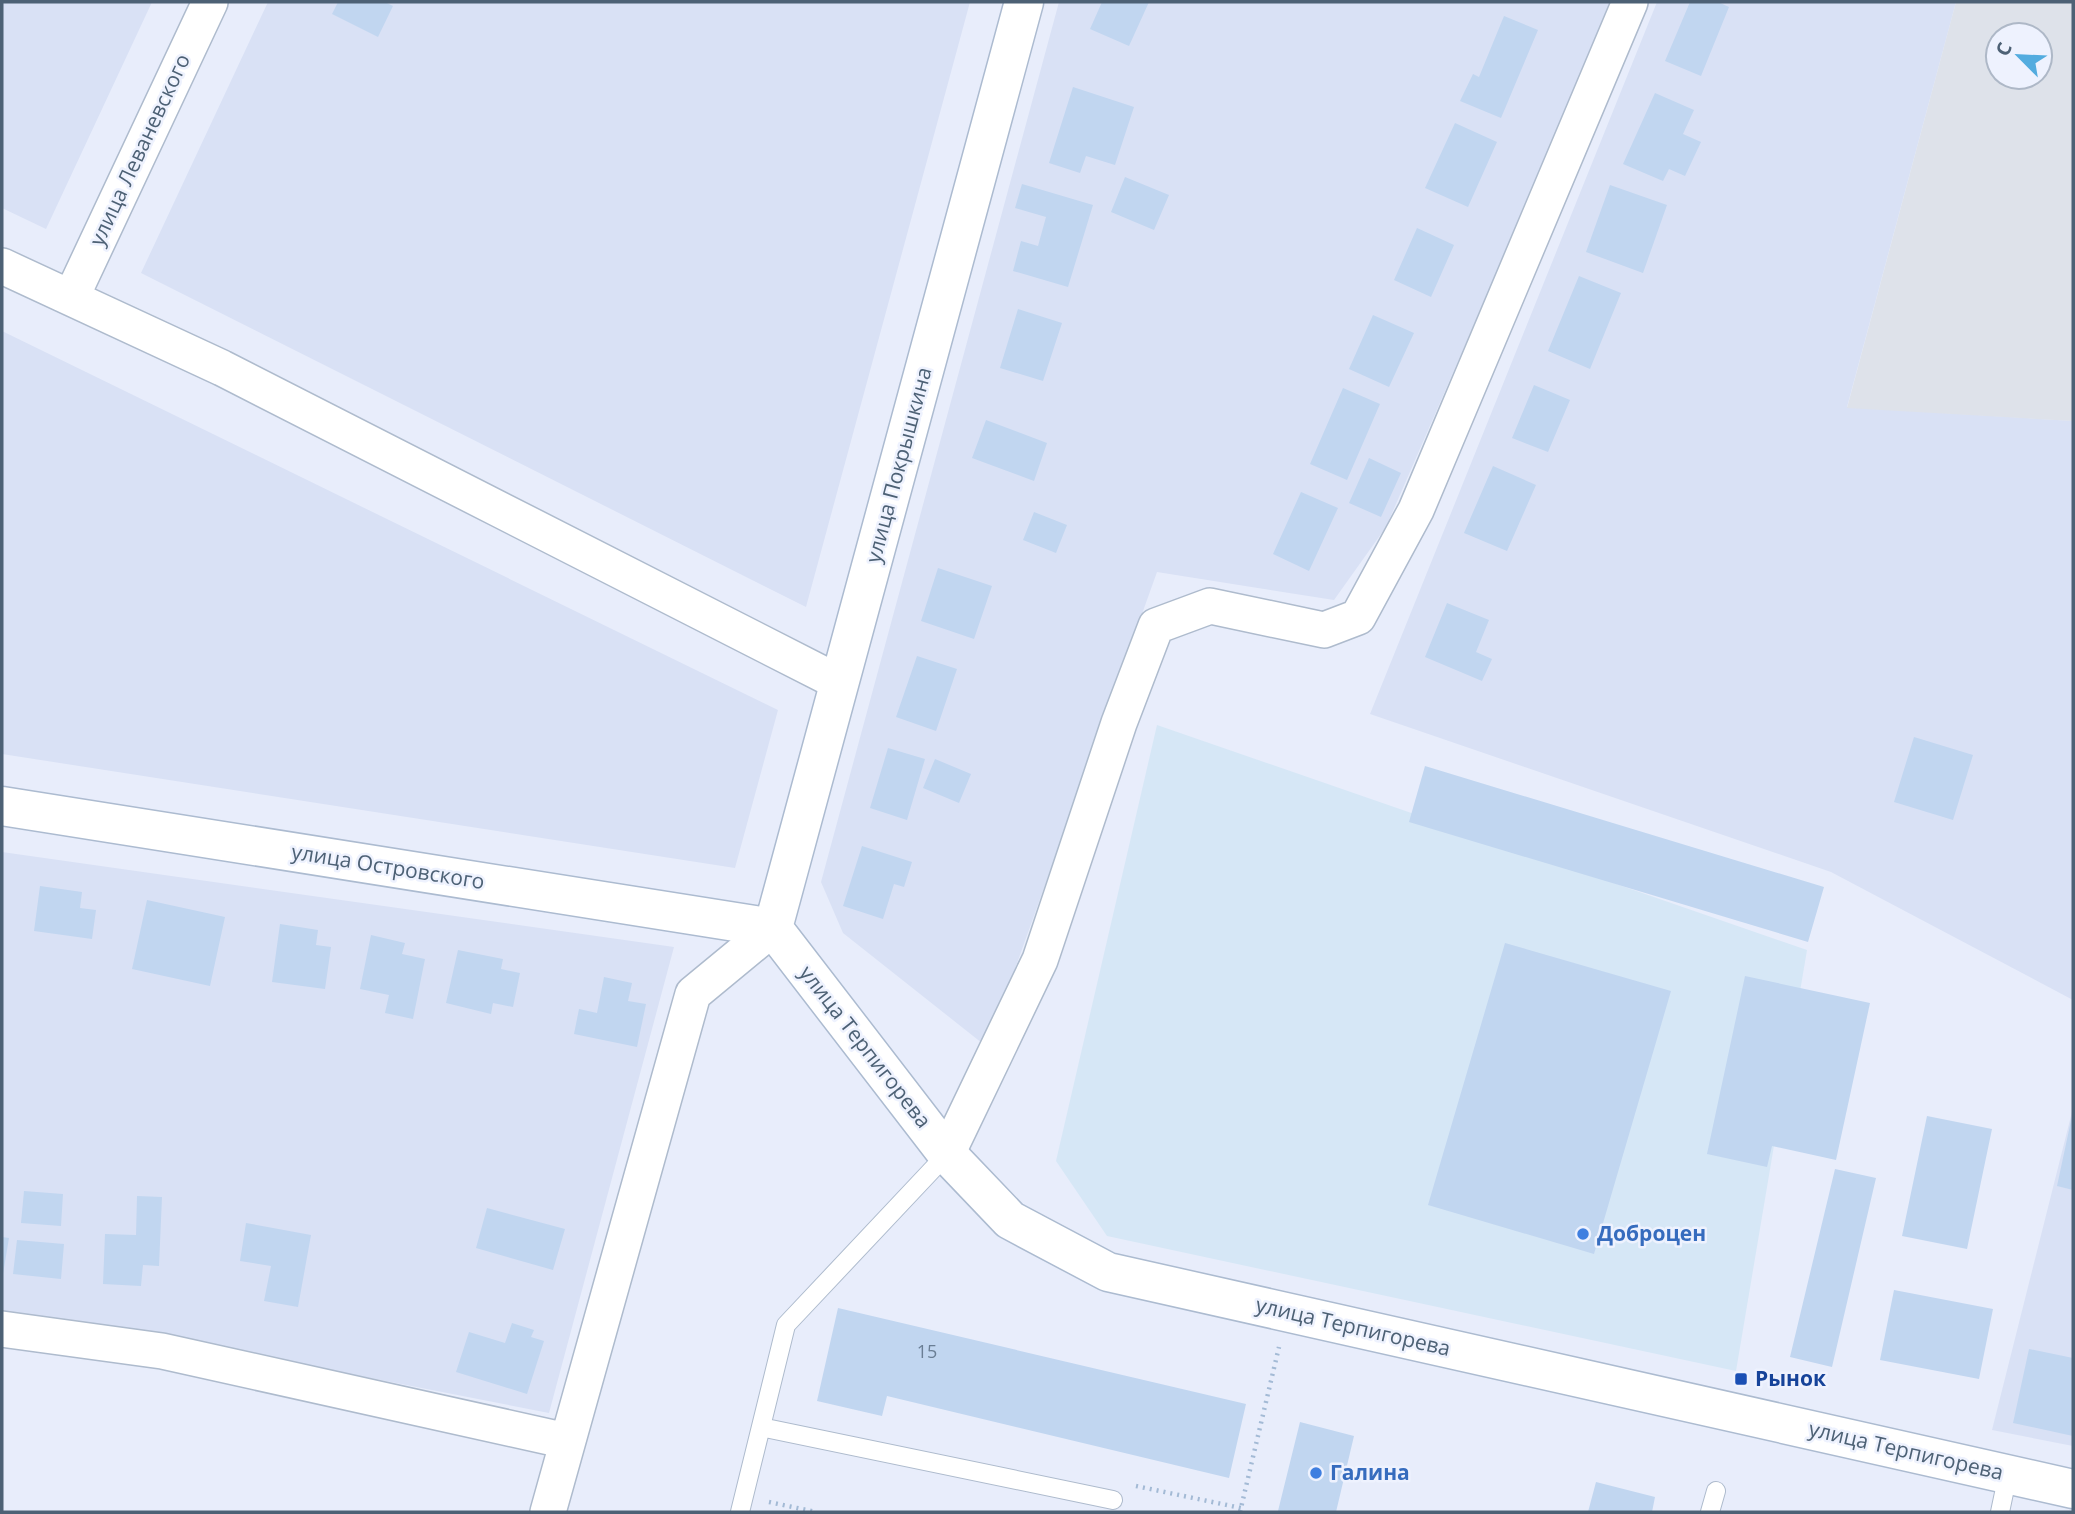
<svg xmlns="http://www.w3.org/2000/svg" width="2075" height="1514" viewBox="0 0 2075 1514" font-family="'Open Sans',sans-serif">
	<rect width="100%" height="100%" fill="#e8edfb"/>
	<!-- residential -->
	<path fill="#d9e1f5" d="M 2,2 L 152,2 L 46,229 L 2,208 Z
		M 268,2 L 970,2 L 806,607 L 141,273 Z
		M 1059,2 L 1614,2 L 1386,527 L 1334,600 L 1157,572 L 987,1047 L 843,933 L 821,882 Z
		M 1657,2 L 1956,2 L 1847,407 L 2073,421 L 2073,1000 L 1831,872 L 1370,714 Z
		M 2,331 L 778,710 L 735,868 L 2,754 Z
		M 2,852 L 674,947 L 549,1413 L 136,1332 L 2,1314 Z
		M 2073,1108 L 2073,1446 L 1992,1430 Z"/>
	<!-- commercial -->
	<path fill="#d6e7f6" d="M 1157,725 L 1807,950 L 1736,1371 L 1107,1236 L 1056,1161 Z"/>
	<!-- industrial -->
	<path fill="#dee2ea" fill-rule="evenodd" d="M 1956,2 L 2073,2 L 2073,421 L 1847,408 ZM 1998,35 L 2040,35 L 2040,77 L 1998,77 Z"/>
	<!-- building -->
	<path fill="#c1d6f0" d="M 338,2 L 385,2 L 393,6 L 378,37 L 332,14 Z
		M 1102,2 L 1149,2 L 1129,46 L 1090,29 Z
		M 1690,2 L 1718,2 L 1729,7 L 1701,76 L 1665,61 Z
		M 1504,16 L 1538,30 L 1501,118 L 1460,101 L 1473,74 L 1479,77 Z
		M 1073,87 L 1134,107 L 1115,165 L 1086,156 L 1080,173 L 1049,163 Z
		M 1655,93 L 1694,110 L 1683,134 L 1701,142 L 1685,176 L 1669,169 L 1663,181 L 1623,164 Z
		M 1455,123 L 1497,142 L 1468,207 L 1425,188 Z
		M 1125,177 L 1169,195 L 1154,230 L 1111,212 Z
		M 1022,184 L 1093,205 L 1068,287 L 1013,271 L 1021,241 L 1038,246 L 1046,217 L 1015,208 Z
		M 1610,185 L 1667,205 L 1643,273 L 1586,252 Z
		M 1417,228 L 1454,245 L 1431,297 L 1394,280 Z
		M 1579,276 L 1621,293 L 1590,369 L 1548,351 Z
		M 1018,309 L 1062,323 L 1043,381 L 1000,368 Z
		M 1373,315 L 1414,333 L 1389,387 L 1349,369 Z
		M 1534,385 L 1570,400 L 1548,452 L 1512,438 Z
		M 1343,388 L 1380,404 L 1347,480 L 1310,464 Z
		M 986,420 L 1047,443 L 1034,481 L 972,458 Z
		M 1369,458 L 1401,473 L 1381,517 L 1349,503 Z
		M 1493,466 L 1536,485 L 1507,551 L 1464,533 Z
		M 1301,492 L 1338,508 L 1309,571 L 1273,554 Z
		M 1034,512 L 1067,525 L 1056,553 L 1023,540 Z
		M 938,568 L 992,586 L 974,639 L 921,621 Z
		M 1447,603 L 1489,620 L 1476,652 L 1492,659 L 1482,681 L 1425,657 Z
		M 917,656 L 957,669 L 936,731 L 896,717 Z
		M 1914,737 L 1973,755 L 1953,820 L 1894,802 Z
		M 888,748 L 925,759 L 907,820 L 870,808 Z
		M 935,759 L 971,774 L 959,803 L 923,788 Z
		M 1425,766 L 1824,887 L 1808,942 L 1409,822 Z
		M 862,846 L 912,862 L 904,887 L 894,884 L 883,919 L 843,906 Z
		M 40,886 L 82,892 L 80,908 L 96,910 L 92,939 L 34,931 Z
		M 147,900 L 225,917 L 210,986 L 132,969 Z
		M 280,924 L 318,930 L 316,945 L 331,947 L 325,989 L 272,982 Z
		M 371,935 L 405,943 L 402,954 L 425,959 L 413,1019 L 385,1013 L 389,995 L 360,989 Z
		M 1505,943 L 1671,991 L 1594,1254 L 1428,1205 Z
		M 458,950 L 503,959 L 501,969 L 520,973 L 513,1007 L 493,1003 L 491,1014 L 446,1003 Z
		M 1745,976 L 1870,1003 L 1836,1160 L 1772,1146 L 1767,1167 L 1707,1154 Z
		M 604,977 L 632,983 L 628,1001 L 646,1004 L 637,1047 L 574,1034 L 579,1009 L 597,1013 Z
		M 1927,1116 L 1992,1129 L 1967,1249 L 1902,1236 Z
		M 2072,1116 L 2073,1116 L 2073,1190 L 2057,1186 Z
		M 1835,1169 L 1876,1178 L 1832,1367 L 1790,1357 Z
		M 24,1191 L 63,1194 L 61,1226 L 21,1223 Z
		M 137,1196 L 162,1197 L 159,1266 L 143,1265 L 141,1286 L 103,1284 L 105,1234 L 136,1235 Z
		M 487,1208 L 565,1229 L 553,1270 L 476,1248 Z
		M 246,1223 L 311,1235 L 298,1307 L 264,1301 L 271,1266 L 240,1261 Z
		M 2,1237 L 9,1238 L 3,1274 L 2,1274 Z
		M 17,1240 L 64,1244 L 61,1279 L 13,1274 Z
		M 1894,1290 L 1993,1309 L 1979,1379 L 1880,1360 Z
		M 838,1308 L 1246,1404 L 1229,1478 L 887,1396 L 882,1416 L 817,1401 Z
		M 512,1323 L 534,1330 L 531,1337 L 544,1341 L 527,1394 L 456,1372 L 469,1332 L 505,1343 Z
		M 2029,1349 L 2073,1358 L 2073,1436 L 2013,1423 Z
		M 1300,1422 L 1354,1436 L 1336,1512 L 1278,1511 Z
		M 1596,1482 L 1655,1497 L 1652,1512 L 1588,1512 Z"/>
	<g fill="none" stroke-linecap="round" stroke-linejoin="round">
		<defs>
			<path id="lane" d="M 761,1427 L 1113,1500
				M 740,1512 L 786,1325 L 947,1154
				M 1710,1512 L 1716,1491
				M 2000,1512 L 2008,1474"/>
			<path id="street" d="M 2,266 L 222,368 L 840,683
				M 71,298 L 210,2
				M 947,1154 L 1040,960 L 1119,723 L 1156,626 L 1210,606 L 1324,630 L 1358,617 L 1416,510 L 1630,2
				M 2,1329 L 162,1351 L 567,1441
				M 548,1512 L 693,994 L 773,928"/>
			<path id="secondary" d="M 2,806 L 773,928
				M 773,928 L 947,1154 L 1010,1220 L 1108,1272 L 2073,1489
				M 773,928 L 1024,2"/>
		</defs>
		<!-- lane casing -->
		<use href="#lane" stroke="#aebbcd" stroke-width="20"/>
		<!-- street casing -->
		<use href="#street" stroke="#aebbcd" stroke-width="38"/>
		<!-- secondary casing -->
		<use href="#secondary" stroke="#acbbd0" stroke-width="41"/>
		<!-- path -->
		<path stroke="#a3bad5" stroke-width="4.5" stroke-dasharray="2 5" stroke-linecap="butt" d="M 1136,1486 L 1241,1508
			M 769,1502 L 816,1512
			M 1240,1512 L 1279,1347"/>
		<!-- lane -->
		<use href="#lane" stroke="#fff" stroke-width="18"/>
		<!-- street -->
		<use href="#street" stroke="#fff" stroke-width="35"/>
		<!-- secondary -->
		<use href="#secondary" stroke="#fff" stroke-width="38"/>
	</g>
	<!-- markers -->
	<g fill="#3f7fe0" stroke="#eef2fe" stroke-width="2.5">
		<circle cx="1583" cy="1234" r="7"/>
		<circle cx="1316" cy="1473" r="7"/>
	</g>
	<rect fill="#1a4fb4" stroke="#eef2fe" stroke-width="2.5" x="1734" y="1372" width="14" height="14" rx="3.5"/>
	<g text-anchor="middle" stroke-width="5" stroke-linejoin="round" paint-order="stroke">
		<!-- number labels -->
		<g font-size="18" fill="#6a7e94">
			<text x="927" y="1358">15</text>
		</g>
		<!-- street labels -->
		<g font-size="21" fill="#4d6175" stroke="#eef2fe">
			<text transform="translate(140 150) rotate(-65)" y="7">улица Леваневского</text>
			<text transform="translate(899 465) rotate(-75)" y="7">улица Покрышкина</text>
			<text transform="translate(388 867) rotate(9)" y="7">улица Островского</text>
			<text transform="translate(865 1047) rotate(52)" y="7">улица Терпигорева</text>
			<text transform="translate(1353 1327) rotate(13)" y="7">улица Терпигорева</text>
			<text transform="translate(1906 1451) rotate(13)" y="7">улица Терпигорева</text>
		</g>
		<!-- shop labels -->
		<g font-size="21" font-weight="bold" fill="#366cbe" stroke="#eef2fe" text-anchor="start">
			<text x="1597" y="1241">Доброцен</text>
			<text x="1330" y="1480">Галина</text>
		</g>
		<!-- transit labels -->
		<g font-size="21" font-weight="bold" fill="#164399" stroke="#eef2fe" text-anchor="start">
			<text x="1755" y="1386">Рынок</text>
		</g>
	</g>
	<!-- border -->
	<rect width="2075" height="1514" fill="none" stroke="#4d6175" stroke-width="7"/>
	<!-- north arrow -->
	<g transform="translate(2019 56) rotate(294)"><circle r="33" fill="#eef2fe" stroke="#aeb8c7" stroke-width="2"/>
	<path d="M0-5L12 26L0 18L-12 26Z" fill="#53acdf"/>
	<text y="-10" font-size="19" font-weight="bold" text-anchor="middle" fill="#4d6175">С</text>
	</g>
</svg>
